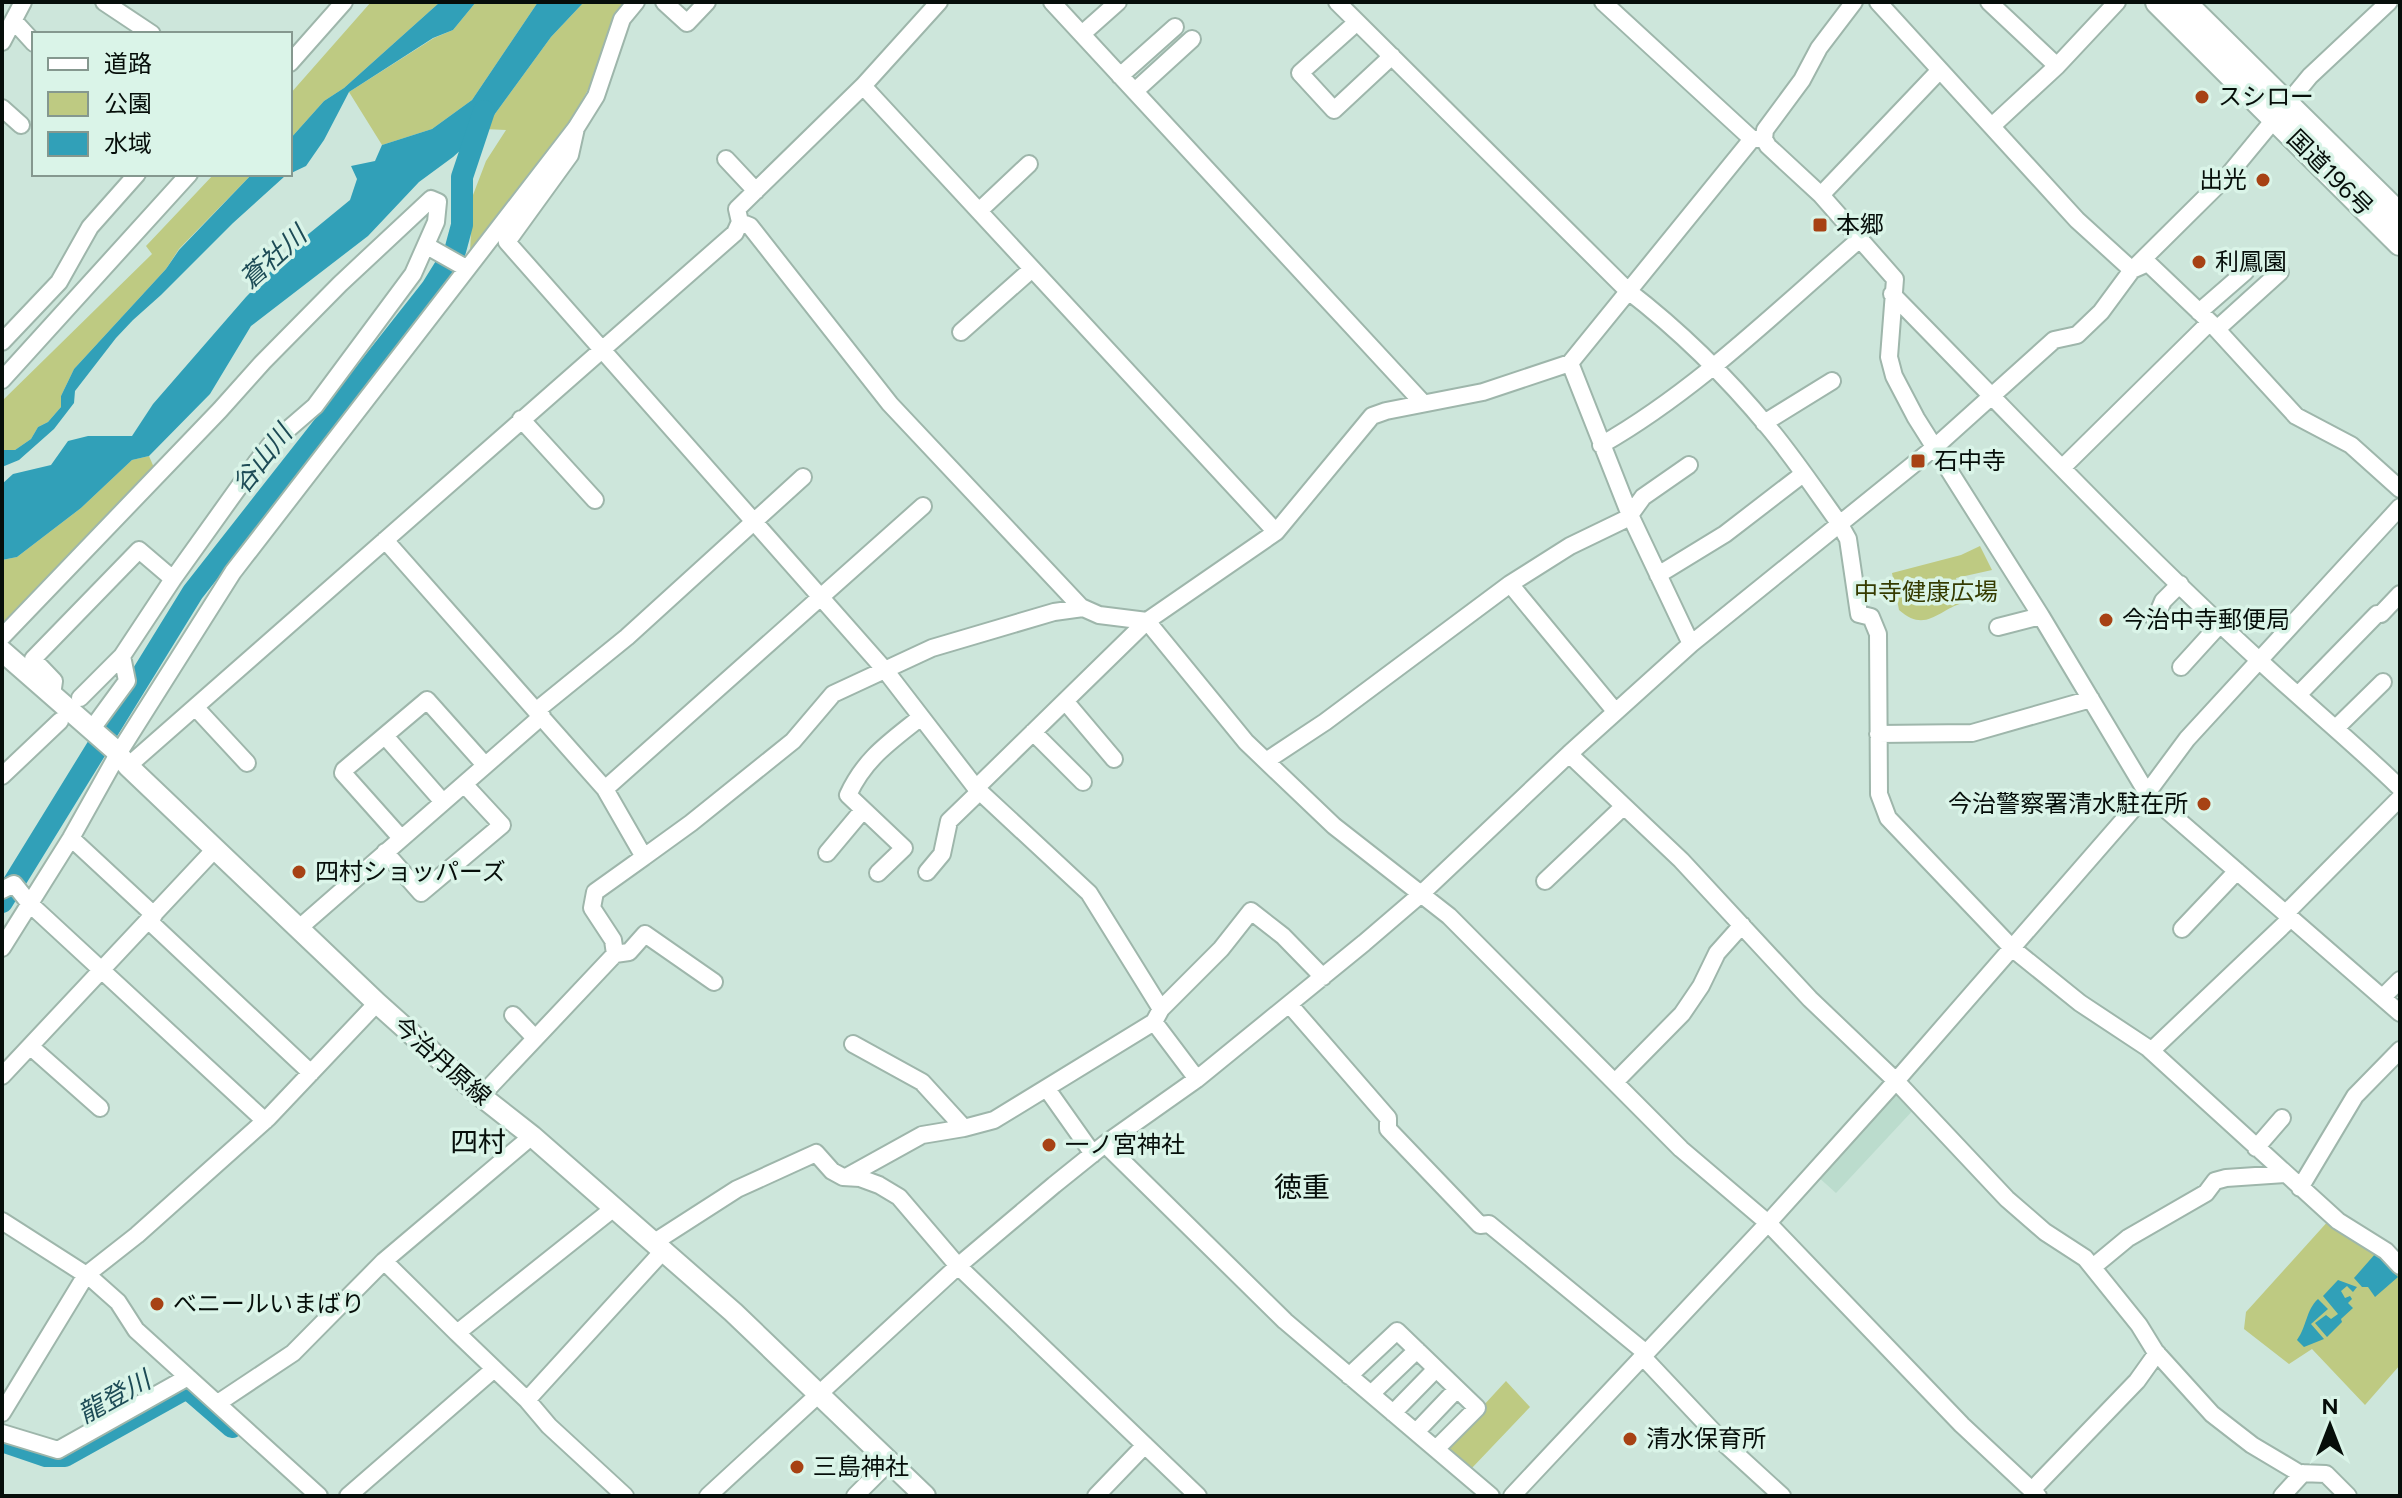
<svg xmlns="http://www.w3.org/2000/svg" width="2402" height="1498" viewBox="0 0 2402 1498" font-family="Figtree,'Noto Sans JP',sans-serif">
	<rect width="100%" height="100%" fill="#cde6db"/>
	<!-- built -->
	<path fill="#bbdccd" d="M 1896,1087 L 1916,1107 L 1836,1193 L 1816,1175 Z"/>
	<!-- green -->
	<path fill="#beca82" d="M 371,2 L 440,2 L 344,88 L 324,101 L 290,139 L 290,94 Z
		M 476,2 L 538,2 L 472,100 L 432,129 L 382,145 L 349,92 L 434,38 L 453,30 Z
		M 584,2 L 625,2 C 608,23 604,57 592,82 C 561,144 513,198 470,252 L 473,195 L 486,161 L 506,130 L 484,129 L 551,37 Z
		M 214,174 L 252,174 L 179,249 L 166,269 L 74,369 L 61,396 L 61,407 L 48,422 L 38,427 L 31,439 L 15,450 L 2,450 L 2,401 L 152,254 L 146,246 Z
		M 149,456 L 155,470 L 3,624 L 2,560 L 17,557 L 81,508 L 132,460 Z
		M 1980,546 L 1992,570 L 1956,578 L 1963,603 C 1939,609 1926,634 1899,610 L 1892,573 L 1961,555 Z
		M 2330,1219 L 2384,1252 L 2400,1273 L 2400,1365 L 2365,1405 L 2312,1349 L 2289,1364 L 2244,1329 L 2246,1312 Z
		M 1506,1381 L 1530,1407 L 1471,1469 L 1448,1451 L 1448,1444 Z"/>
	<!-- water -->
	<path fill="#31a0b8" d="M 440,2 L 476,2 L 453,30 L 433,38 L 349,92 L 324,140 L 306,166 L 285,176 L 233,223 L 161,295 L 133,320 L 116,338 L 75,391 L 74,403 L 54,429 L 19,460 L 2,467 L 2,450 L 15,450 L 31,439 L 38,427 L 48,422 L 61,407 L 61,396 L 74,369 L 166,269 L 179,250 L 252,174 L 290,174 L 290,139 L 324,101 L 344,88 Z
		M 538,2 L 584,2 L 551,37 L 484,129 L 453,157 L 419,182 L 368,236 L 251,326 L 210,394 L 149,456 L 132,460 L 81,508 L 17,557 L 2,560 L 2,484 L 13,474 L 51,465 L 68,441 L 88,436 L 132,436 L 153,404 L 246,297 L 300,241 L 350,200 L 357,179 L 351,166 L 375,161 L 382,145 L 432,129 L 472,100 Z
		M 2376,1253 L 2398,1277 L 2375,1297 L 2368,1287 L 2362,1287 L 2354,1278 Z
		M 2338,1280 L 2357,1287 L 2353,1292 L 2347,1286 L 2341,1291 L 2345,1298 L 2350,1296 L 2352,1299 L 2348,1303 L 2353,1308 L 2341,1319 L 2342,1322 L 2327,1337 L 2315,1323 L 2326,1315 L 2331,1319 L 2338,1314 L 2323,1296 Z
		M 2318,1299 L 2328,1309 L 2311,1324 L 2324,1339 L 2304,1347 L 2297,1340 C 2307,1326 2306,1310 2318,1299 Z"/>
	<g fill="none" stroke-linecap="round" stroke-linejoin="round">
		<!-- river -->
		<path stroke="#31a0b8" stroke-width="22" d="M 2,902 L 193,592 L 432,288 L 455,251 L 462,225 L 462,177 L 484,111
			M 2,1441 L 46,1456 L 65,1456 L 187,1388 L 232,1427"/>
		<defs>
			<path id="minor" d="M 104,2 L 152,34
				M 664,2 L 687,23 L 707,2
				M 1052,2 L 1423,403
				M 1337,2 L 1627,290 C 1679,330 1727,377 1769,428 C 1794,458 1816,491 1839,523 L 1848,539 L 1859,614 L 1871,617 L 1878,634 L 1879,794 L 1888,818 L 2013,949 L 2080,1003 L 2148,1048 L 2338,1221 L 2386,1251 L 2400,1266
				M 1603,2 L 1752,139 L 1763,139
				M 1878,2 L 2077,220 L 2132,270 L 2148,263 L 2210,322 L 2296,416 L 2351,445 L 2400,489
				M 1989,2 L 2057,66
				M 14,21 L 34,43
				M 1357,22 L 1300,73 L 1334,110 L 1392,56
				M 1082,34 L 1118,2
				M 2,42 L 23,2
				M 290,63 L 344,2
				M 1120,76 L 1175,27
				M 863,86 L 1276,532
				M 1135,91 L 1192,39
				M 2,108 L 21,125
				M 1992,126 L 2057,66 L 2117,2
				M 576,128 L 570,155 L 507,242 L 885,670 L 976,788 L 1089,893 L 1161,1009 L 1154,1022 L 1197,1079
				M 1764,139 L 1768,146 L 1821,195 L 1895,279 L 1889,357 L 1894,376 L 1916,418 L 2041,616 L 2147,793 L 2400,1013
				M 1764,139 L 1765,130 L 1802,80 L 1819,48 L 1854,2
				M 726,159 L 756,191
				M 1821,195 L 1940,70
				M 979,211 L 1029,164
				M 740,222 L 750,226 L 890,404 L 1081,607 L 1099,615 L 1147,621 L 1246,742 L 1334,826 L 1449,916 L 1681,1149 L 1768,1223 L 1962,1425 L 2038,1496
				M 427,246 L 466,268
				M 1892,294 C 2014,418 2133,545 2261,662 C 2307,705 2355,744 2400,788
				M 2199,312 L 2245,272
				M 2217,329 L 2280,272
				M 961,332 L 1032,269
				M 2,342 L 59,282 L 90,227 L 137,174
				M 1570,363 L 1630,515 L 1691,644
				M 2,380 L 189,174
				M 521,419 L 595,500
				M 1764,423 L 1832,381
				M 1601,445 C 1696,391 1778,310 1861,238
				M 2062,468 L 2210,322
				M 1630,515 L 1643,497 L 1689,465
				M 385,540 L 605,789 L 644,857 L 595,892 L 592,908 L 613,940 L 615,954 L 481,1096
				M 1658,575 L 1725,534 L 1803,474
				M 1510,584 L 1615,711
				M 2155,620 L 2163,601 L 2180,584
				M 1998,627 L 2041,616
				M 2,637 L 220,410 L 263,362 L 340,284 L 431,199 L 438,202 L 436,222 L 413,274 L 315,406 L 271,444 L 256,463 L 173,579
				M 2181,667 L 2221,623
				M 52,695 L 54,681 L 33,659 L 139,550 L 173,579 L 122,656 L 80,698
				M 2298,695 L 2377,614 L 2381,614 L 2400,594
				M 1065,701 L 1114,759
				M 196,708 L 247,763
				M 537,710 L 627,637 L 803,477
				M 2336,728 L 2383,682
				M 91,730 L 127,681 L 122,656
				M 1033,732 L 1083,782
				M 1878,734 L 1972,733 L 2091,699
				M 385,736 L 443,802
				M 1569,754 L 1681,860 L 1810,999 L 1896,1081 L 2007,1199 L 2045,1232 L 2085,1258 L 2139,1325 L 2155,1351 L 2212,1414 L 2252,1445 L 2299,1473 L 2326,1474 L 2348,1496
				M 1266,761 L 1325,722 L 1510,584 L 1570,546 L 1630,517
				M 128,766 L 735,233 L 740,222 L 737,209 L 863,86 L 939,2
				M 2,776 L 60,721
				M 976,788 L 1147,621 L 1276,532 L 1372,416 L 1386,411 L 1483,392 L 1570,363 L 1752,139
				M 605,789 L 923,506
				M 71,838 L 154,915
				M 401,838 L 343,773 L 344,770 L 427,700 L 485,765
				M 385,852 L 421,893 L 502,825 L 464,784
				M 827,853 L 863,810
				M 644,857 L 691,823 L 793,741 L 833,694 L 932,648 L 1054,612 L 1083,608
				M 927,872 L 942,854 L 949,821 L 979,792
				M 878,873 L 904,848 L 848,795 C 865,758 890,742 921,717
				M 1545,881 L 1624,806
				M 2,890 L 14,884 L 30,904 L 265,1121
				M 2286,913 L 2400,798
				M 149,921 L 311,1073
				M 298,929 L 542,716
				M 2182,929 L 2237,871
				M 2,948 L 71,838 L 118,754 L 233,572 L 576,128 L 596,96 L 622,19 L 636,2
				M 615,954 L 629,952 L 645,934 L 714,982
				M 2383,997 L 2400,980
				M 1289,1004 L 1388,1118 L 1388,1129 L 1480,1225 L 1489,1224 L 1646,1353
				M 1161,1009 L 1221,949 L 1251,911 L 1283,936 L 1323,977
				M 513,1015 L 535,1038
				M 853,1044 L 922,1082 L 964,1128 L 994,1120 L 1154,1022
				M 31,1047 L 100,1108
				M 2151,1051 L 2291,918
				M 2,1076 L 215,849
				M 1615,1082 L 1682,1014 L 1701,986 L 1717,953 L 1742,925
				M 1047,1089 L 1093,1154
				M 1105,1144 L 1285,1321 L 1491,1496
				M 2256,1148 L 2282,1118
				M 848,1176 L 922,1135 L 964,1128
				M 2300,1188 L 2355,1096 L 2400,1050
				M 614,1208 L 457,1333 L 527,1400 L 663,1251
				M 2,1221 L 91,1278 L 118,1302 L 136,1330 L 319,1496
				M 653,1243 L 737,1189 L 816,1153 L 832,1171 L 843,1177 L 860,1178 L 879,1185 L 899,1197 L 958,1266 L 1198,1496
				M 384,1261 L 457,1333
				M 2093,1267 L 2128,1238 L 2206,1193 L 2215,1181 L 2226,1178 L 2285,1174
				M 1643,1357 L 1724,1443 L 1782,1496
				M 1349,1376 L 1397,1331 L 1477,1408 L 1436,1449
				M 1371,1394 L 1417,1350
				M 527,1400 L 549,1426 L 625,1496
				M 218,1403 L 293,1353 L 384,1261 L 532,1136
				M 2,1413 L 86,1275 L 137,1235 L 268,1118 L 377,1003
				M 1393,1413 L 1436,1369
				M 1416,1432 L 1457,1389
				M 2,1433 L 58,1450 L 188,1377
				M 2032,1490 L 2137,1381 L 2157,1353
				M 348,1496 L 493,1370
				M 708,1496 L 958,1266 L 1054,1185 L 1105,1144 L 1197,1079 L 1364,943 L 1420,895 L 1569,754 L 1691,644 L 1935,447 L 2054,340 L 2077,335 L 2101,312 L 2132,270 L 2230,173 L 2310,76 L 2389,2
				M 855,1496 L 889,1462
				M 1096,1496 L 1145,1445
				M 1512,1496 L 1768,1223 L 1896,1081 L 2147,793 L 2187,739 L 2400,507
				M 2282,1496 L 2303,1473"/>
			<path id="major" d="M 2,651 L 114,749 L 128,766 L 377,1003 L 481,1096 L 532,1136 L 733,1312 L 925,1496"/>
			<path id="highway" d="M 2158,2 L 2400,243
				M 2183,2 L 2400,216"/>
		</defs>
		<!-- minor casing -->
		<use href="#minor" stroke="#9eb6ab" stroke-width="20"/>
		<!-- major casing -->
		<use href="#major" stroke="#9eb6ab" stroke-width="24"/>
		<!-- highway casing -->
		<use href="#highway" stroke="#9eb6ab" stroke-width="28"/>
		<!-- minor -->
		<use href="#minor" stroke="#fff" stroke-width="16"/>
		<!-- major -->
		<use href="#major" stroke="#fff" stroke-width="20"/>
		<!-- highway -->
		<use href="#highway" stroke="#fff" stroke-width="24"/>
	</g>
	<!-- markers -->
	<g fill="#a74214" stroke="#daf4e8" stroke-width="3">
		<circle cx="2202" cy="97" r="8"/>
		<circle cx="2263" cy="180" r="8"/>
		<rect x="1812" y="217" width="16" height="16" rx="4"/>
		<circle cx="2199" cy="262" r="8"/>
		<rect x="1910" y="453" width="16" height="16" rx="4"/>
		<circle cx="2106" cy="620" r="8"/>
		<circle cx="2204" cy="804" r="8"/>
		<circle cx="299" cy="872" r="8"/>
		<circle cx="1049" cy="1145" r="8"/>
		<circle cx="157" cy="1304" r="8"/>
		<circle cx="1630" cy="1439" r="8"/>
		<circle cx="797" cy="1467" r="8"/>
	</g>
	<g text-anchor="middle" stroke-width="7" stroke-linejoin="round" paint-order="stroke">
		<!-- poi labels -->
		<g font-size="24" fill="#060e0a" stroke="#daf4e8" text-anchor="start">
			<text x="2218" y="105">スシロー</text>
			<text x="2247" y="188" text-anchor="end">出光</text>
			<text x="1836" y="233">本郷</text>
			<text x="2215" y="270">利鳳園</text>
			<text x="1934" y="469">石中寺</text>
			<text x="2122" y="628">今治中寺郵便局</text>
			<text x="2188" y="812" text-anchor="end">今治警察署清水駐在所</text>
			<text x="315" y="880">四村ショッパーズ</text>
			<text x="1065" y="1153">一ノ宮神社</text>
			<text x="173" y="1312">べニールいまばり</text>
			<text x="1646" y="1447">清水保育所</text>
			<text x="813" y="1475">三島神社</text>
		</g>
		<!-- street labels -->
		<g font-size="24" fill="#060e0a" stroke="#daf4e8">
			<text transform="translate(2330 173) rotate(45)" y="8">国道196号</text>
			<text transform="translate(442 1061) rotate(41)" y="8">今治丹原線</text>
		</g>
		<!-- park labels -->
		<g font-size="24" fill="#353b00" stroke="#daf4e8">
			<text x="1926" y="600">中寺健康広場</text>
		</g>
		<!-- water labels -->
		<g font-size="26" font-style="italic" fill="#1d4b56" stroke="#daf4e8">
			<text transform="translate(273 257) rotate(-42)" y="9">蒼社川</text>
			<text transform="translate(262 459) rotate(-52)" y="9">谷山川</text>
			<text transform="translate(114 1397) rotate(-29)" y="9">龍登川</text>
		</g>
		<!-- quarter labels -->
		<g font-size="28" fill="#060e0a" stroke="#daf4e8">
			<text x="478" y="1152">四村</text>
			<text x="1302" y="1197">徳重</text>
		</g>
	</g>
	<!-- border -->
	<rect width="2402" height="1498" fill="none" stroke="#060e0a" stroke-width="8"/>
	<!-- legend -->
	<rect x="32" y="32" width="260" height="144" fill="#daf4e8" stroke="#85988f" stroke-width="2"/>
	<rect x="48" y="58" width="40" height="12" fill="#ffffff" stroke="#85988f" stroke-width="2"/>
	<text x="104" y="72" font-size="24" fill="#060e0a">道路</text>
	<rect x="48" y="92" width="40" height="24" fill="#beca82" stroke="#85988f" stroke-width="2"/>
	<text x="104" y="112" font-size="24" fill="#060e0a">公園</text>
	<rect x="48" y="132" width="40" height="24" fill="#31a0b8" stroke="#85988f" stroke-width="2"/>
	<text x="104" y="152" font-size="24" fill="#060e0a">水域</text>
	<!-- north arrow -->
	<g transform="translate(2330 1426)" stroke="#daf4e8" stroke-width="6" paint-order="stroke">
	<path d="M0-6L14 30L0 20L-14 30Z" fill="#060e0a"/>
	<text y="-12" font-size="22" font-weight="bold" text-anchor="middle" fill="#060e0a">N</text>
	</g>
</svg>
